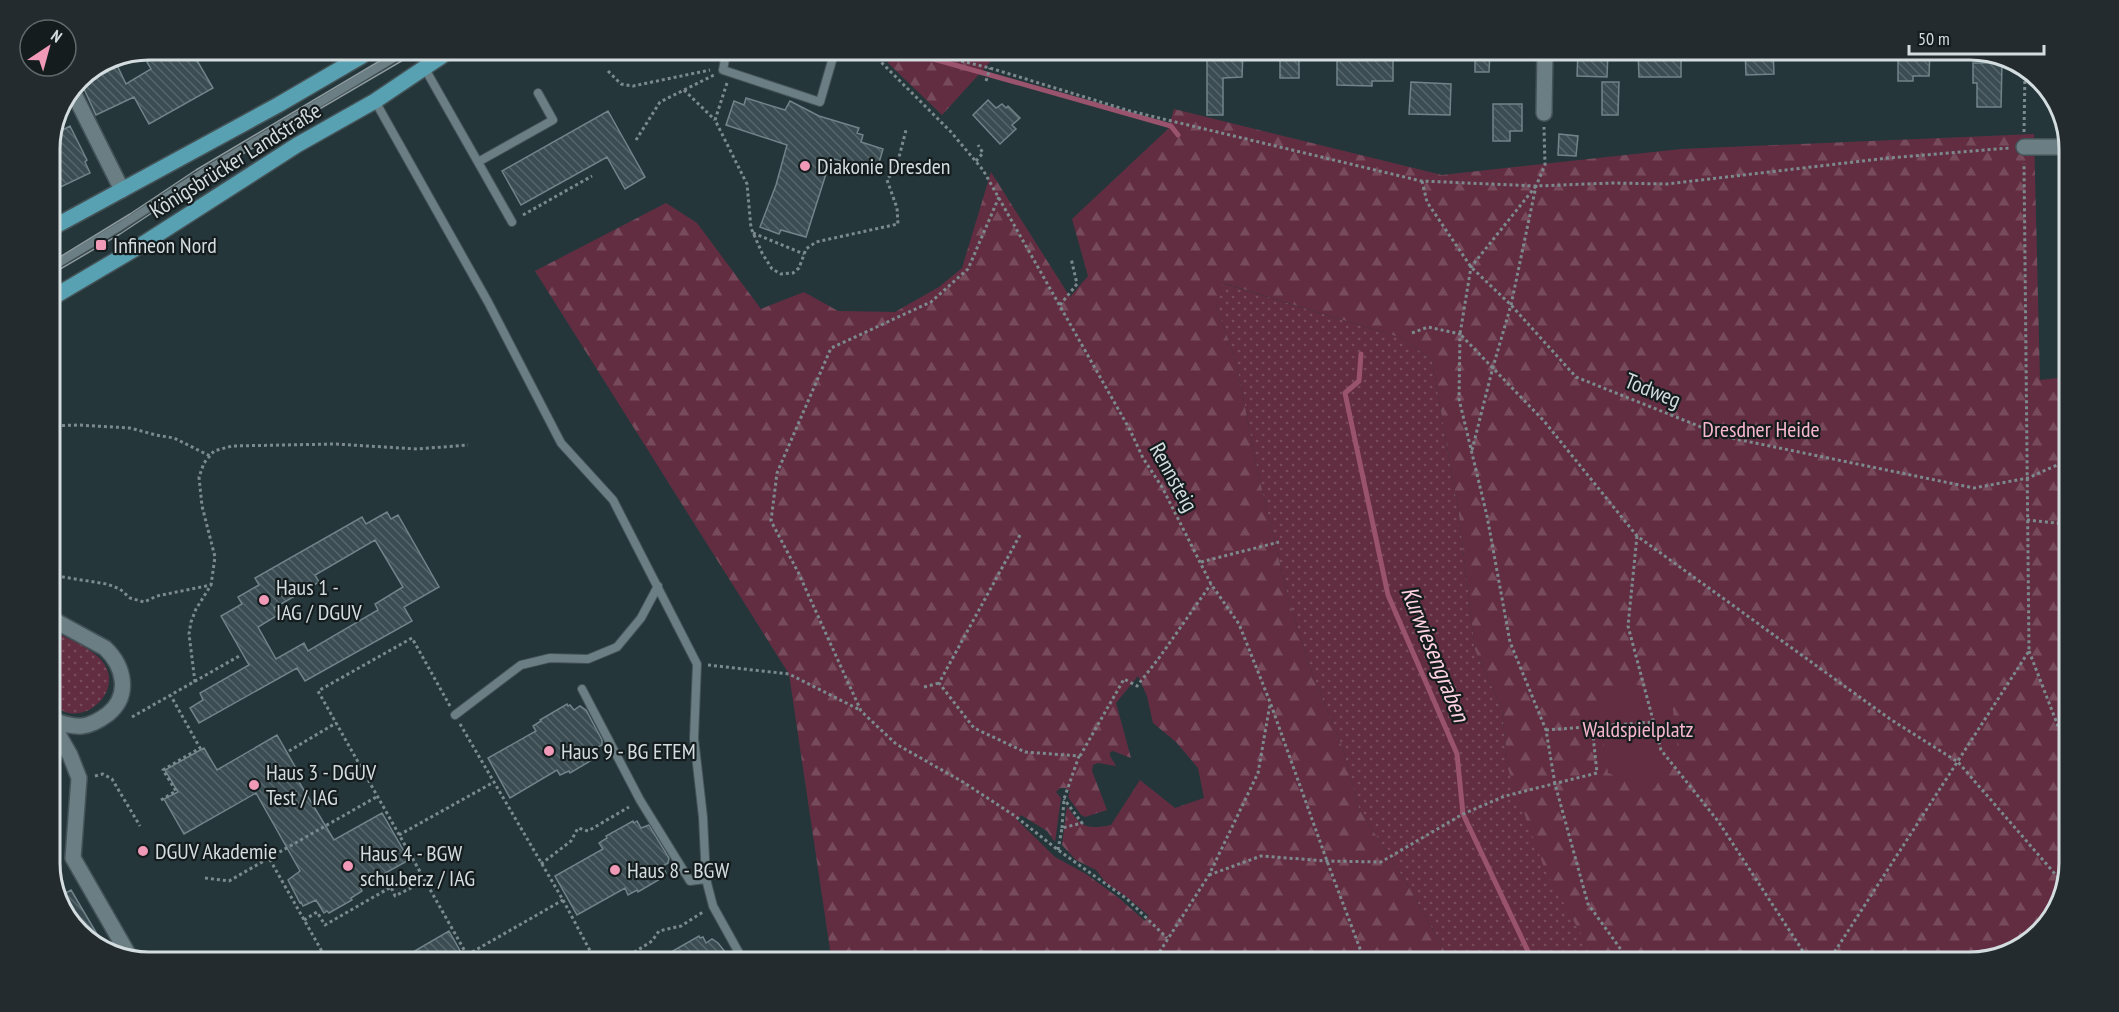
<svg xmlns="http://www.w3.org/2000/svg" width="2119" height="1012" viewBox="0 0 2119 1012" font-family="'PT Sans Narrow',sans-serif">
	<defs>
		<pattern id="grass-dots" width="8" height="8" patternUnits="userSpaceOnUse" patternTransform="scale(1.5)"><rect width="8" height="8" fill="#622d41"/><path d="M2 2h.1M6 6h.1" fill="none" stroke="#784b5c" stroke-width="1.8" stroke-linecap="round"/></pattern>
		<pattern id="forest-firs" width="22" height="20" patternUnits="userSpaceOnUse" patternTransform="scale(1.5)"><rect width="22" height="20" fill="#622d41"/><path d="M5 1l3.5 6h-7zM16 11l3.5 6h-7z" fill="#784b5c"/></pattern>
		<pattern id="building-back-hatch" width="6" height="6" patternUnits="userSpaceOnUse" patternTransform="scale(1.5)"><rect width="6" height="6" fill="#3b4d52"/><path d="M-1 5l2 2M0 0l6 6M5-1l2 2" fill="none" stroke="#56666b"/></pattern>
	</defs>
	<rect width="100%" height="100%" fill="#25363b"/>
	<!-- grass -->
	<path fill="url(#grass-dots)" d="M 1222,283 L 1402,338 L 1432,360 L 1459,515 L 1475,650 L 1502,709 L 1508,769 L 1597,962 L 1451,962 L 1406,882 L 1359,809 L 1343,749 L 1311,670 L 1288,597 L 1258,473 L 1236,361 L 1216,306 Z
		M 50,630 C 65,637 92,648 102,661 C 128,692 76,736 50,700 Z
		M 55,796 L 61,796 L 59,815 L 50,821 L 50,803 Z"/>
	<!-- forest -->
	<path fill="url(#forest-firs)" fill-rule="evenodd" d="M 892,54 L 961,54 L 991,61 L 942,115 L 888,63 Z
		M 1174,109 L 1442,175 L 1681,149 L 2034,134 L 2040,380 L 2067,377 L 2062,901 L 2025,946 L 1970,962 L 1597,962 L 1545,870 L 1508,769 L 1502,709 L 1475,650 L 1459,515 L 1432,360 L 1402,338 L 1223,283 L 1216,306 L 1236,361 L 1258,473 L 1288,597 L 1311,670 L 1343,749 L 1359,809 L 1406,882 L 1451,962 L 830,962 L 831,956 L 789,674 L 535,271 L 666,203 L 697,223 L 761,309 L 804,292 L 838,311 L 895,312 L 939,287 L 962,268 L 991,172 L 1070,297 L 1088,276 L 1072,219 L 1168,129 ZM 1138,676 L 1147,696 L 1153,723 L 1176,742 L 1198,768 L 1204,798 L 1175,808 L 1140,780 L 1111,825 C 1086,830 1081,827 1067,806 L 1062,845 L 1076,860 L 1096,870 L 1106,883 L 1128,898 L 1149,916 L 1145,921 L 1119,898 L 1086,874 L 1055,857 L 1017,820 L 1021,815 L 1047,831 L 1055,842 L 1061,798 L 1056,792 L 1060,788 L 1066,788 L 1070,791 L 1068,797 L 1081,815 L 1085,817 L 1107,810 L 1092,771 L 1093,765 L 1098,763 L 1116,766 L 1110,756 L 1110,752 L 1113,751 L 1131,758 L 1116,703 Z"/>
	<!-- park -->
	<path fill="#622d41" d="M 1634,684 L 1671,696 L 1678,750 L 1654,789 L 1608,773 L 1597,697 Z"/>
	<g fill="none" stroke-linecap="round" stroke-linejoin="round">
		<!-- stream -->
		<path stroke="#9a536c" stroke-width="5" d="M 916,54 L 1171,126 L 1178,135
			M 1361,354 L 1359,381 L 1345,393 L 1388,595 L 1457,754 L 1463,814 L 1533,962"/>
	</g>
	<!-- building -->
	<path fill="url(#building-back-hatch)" stroke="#708489" stroke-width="1.5" fill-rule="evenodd" d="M 1745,50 L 1773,50 L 1774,74 L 1746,75 Z
		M 1898,50 L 1930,50 L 1929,76 L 1913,76 L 1913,81 L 1898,81 Z
		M 1475,51 L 1490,51 L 1489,72 L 1475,72 Z
		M 1578,51 L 1608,51 L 1607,77 L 1577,76 Z
		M 1638,51 L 1681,51 L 1681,77 L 1639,77 Z
		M 1243,52 L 1242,77 L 1223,78 L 1223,115 L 1207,115 L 1207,53 Z
		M 1280,52 L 1299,52 L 1299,78 L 1280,78 Z
		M 1337,52 L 1393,52 L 1393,81 L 1372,81 L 1372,86 L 1337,85 Z
		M 111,57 L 113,57 L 126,84 L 151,69 L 147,62 L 157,57 L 195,57 L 213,88 L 149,124 L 134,97 L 96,115 L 79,78 Z
		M 1973,63 L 2002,63 L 2001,107 L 1977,107 L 1977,83 L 1973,83 Z
		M 1411,82 L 1451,84 L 1450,115 L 1409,114 Z
		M 1602,82 L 1619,82 L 1618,115 L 1602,115 Z
		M 746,98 L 785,110 L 790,101 L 819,116 L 859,128 L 857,133 L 863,135 L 861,142 L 883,149 L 876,173 L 831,158 L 806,237 L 781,230 L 779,234 L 760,227 L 776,185 L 787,145 L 726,125 L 734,101 L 744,105 Z
		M 988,100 L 996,108 L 1002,104 L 1006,108 L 1008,106 L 1020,118 L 1012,125 L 1016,129 L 1000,144 L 973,115 Z
		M 1493,104 L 1522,104 L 1522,131 L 1510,131 L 1510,141 L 1493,141 Z
		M 608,111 L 645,177 L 625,189 L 607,157 L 521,205 L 502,171 Z
		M 70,126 L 87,160 L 85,162 L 90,173 L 50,192 L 50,143 L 53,135 Z
		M 1559,134 L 1578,136 L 1576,156 L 1558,155 Z
		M 387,512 L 391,519 L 398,515 L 439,587 L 404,607 L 412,621 L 305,681 L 297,668 L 199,723 L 190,708 L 203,700 L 200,693 L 249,665 L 221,616 L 242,604 L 238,597 L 259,585 L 255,578 L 362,517 L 366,524 ZM 375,540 L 403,587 L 375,604 L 378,610 L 308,651 L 304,643 L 276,659 L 258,627 L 278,615 L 274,608 L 319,582 L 315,575 Z
		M 567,704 L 568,706 L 570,705 L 574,710 L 580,706 L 586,710 L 602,740 L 602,745 L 596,748 L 599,754 L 596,755 L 597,757 L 570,773 L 569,771 L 560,775 L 557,770 L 510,798 L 488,758 L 536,731 L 533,726 L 541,721 L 540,720 Z
		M 277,735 L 297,770 L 293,772 L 334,840 L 382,813 L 409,860 L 360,887 L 362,891 L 351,898 L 352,900 L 329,913 L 327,911 L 324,913 L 316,900 L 303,906 L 301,902 L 300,903 L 288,880 L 300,871 L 256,793 L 184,834 L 164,799 L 178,792 L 165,770 L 204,748 L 217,770 Z
		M 633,821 L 634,823 L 637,821 L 641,828 L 649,825 L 669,858 L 668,863 L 663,866 L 666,873 L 664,875 L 665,876 L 638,892 L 637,890 L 628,895 L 625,888 L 577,915 L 555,876 L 603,849 L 599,843 L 607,838 L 606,836 Z
		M 71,890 L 107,951 L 107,952 L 70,923 L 60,896 Z
		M 449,931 L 467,963 L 394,963 Z
		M 699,936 L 700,938 L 703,937 L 706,943 L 712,939 L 718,943 L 734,963 L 678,963 L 671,952 Z"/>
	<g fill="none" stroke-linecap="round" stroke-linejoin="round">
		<defs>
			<path id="service" d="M 726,54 L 723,70 L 820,102 L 834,54
				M 424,67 L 512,222
				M 375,101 L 488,302 L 561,443 L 613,500 L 697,664 L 694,738 L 703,817 L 706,879 L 713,906 L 744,962
				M 478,162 L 553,120 L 538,93
				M 50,268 L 119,227 L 201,174 L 397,56
				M 582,689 L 640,800 L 690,881 L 706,879
				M 455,715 L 521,665 L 550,658 L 588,659 L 617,647 L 641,618 L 658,586"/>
			<path id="minor" d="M 73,92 L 122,190
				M 1544,113 L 1545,51
				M 2024,147 L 2069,147
				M 50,618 L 105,648 C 124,666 131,695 108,714 C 100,720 92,725 82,726 C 71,727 61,723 50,719
				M 50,720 L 70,755 L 79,778 L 73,858 L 131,959"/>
			<path id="primary" d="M 50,229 L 278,105 L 362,56
				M 50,299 L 138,247 L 297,145 L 375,101 L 442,56"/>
		</defs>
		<!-- service casing -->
		<use href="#service" stroke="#445357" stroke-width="10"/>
		<!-- minor casing -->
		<use href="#minor" stroke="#445357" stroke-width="18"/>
		<!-- primary casing -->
		<use href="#primary" stroke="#445357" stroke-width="18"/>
		<!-- path -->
		<path stroke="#7c8a8e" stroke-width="3" stroke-dasharray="3 3" stroke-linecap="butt" d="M 873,54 L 951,132 L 983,170 L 1130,430 L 1143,458 L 1162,487 L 1211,584 L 1239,624 L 1270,702 L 1327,861 L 1365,962
			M 932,54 L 990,68 L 1130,111 L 1421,181 L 1536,186 L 1612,183 L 1667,184 L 1888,158 L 2010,148
			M 608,71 L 621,84 L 633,86 L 710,70
			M 986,81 L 990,68
			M 727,83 L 715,120 L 747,184 L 751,228 L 762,253 L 772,269 L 781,274 L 793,273 L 799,268 L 806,249 L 816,242 L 898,224 L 897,208 L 887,180 L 897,165 L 906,130
			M 684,90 L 715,120
			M 2024,132 L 2025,71
			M 636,140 L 660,102 L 714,75
			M 976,161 L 983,153 L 978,145
			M 1422,181 L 1427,202 L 1471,267 L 1511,305 L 1576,377 L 1726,437 L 1974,488 L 2028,478 L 2066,461
			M 1536,186 L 1471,267 L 1460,334 L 1544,421 L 1637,536 L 1890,719 L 1958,762 L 2062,882
			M 999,197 L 968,269 L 931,302 L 831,348 L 777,473 L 771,521 L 798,572 L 861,711 L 896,744 L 963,782 L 1015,816 L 1058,850 L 1127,899 L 1167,938
			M 523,215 L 592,176
			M 753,233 L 804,254
			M 1060,305 L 1077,284 L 1071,258
			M 1412,333 L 1428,327 L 1460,334 L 1459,399 L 1487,516 L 1510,642 L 1546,730 L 1555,784 L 1588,904 L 1630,962
			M 50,426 L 78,425 L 130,428 L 156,435 L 174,438 L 210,456
			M 1472,450 L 1493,367 L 1511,305 L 1536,186 L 1545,165 L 1544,127
			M 2027,520 L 2066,524
			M 1020,535 L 939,683 L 974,728 L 1025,752 L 1079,756 L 1064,799 L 1062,828
			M 1637,536 L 1628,626 L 1661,750 L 1718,821 L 1810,962
			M 1201,562 L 1279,542
			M 50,575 L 107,584 L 120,589 L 130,598 L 144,602 L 157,596 L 211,585
			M 2029,651 L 2063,739
			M 708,665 L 789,674 L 860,710
			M 195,682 L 189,634 L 191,622 L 196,609 L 211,585 L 215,557 L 202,506 L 199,477 L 204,463 L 214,451 L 232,446 L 335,444 L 417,449 L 468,445
			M 924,687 L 939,683
			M 450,706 L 412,638 L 318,691 L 471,962
			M 132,717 L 241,655
			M 460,724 L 563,900 L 596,962
			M 1546,730 L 1653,722
			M 289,751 L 336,723
			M 1080,756 L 1124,679 L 1137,686 L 1159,658 L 1211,584
			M 95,776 L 103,774 L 112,779 L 140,826
			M 161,800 L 176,791 L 163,770 L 200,748 L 171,696
			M 399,835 L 494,782
			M 1058,850 L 1062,828 L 1082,823 L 1064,799
			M 269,858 L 378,796
			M 541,864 L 571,841 L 578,828 L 588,831 L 629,807
			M 50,871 L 57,857
			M 1209,875 L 1261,856 L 1327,861 L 1381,862 L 1463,814 L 1505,796 L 1597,773 L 1592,726
			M 205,878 L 229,881 L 269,858 L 328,962
			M 304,920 L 317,912 L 325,925 L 391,887 L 395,896 L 425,881
			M 467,955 L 563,900
			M 619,962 L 652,941 L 659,931 L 681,926 L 703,912
			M 1153,962 L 1209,875 L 1258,773 L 1270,704
			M 1828,962 L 2029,651 L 2024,163"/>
		<!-- service -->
		<use href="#service" stroke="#6b7e83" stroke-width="8"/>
		<!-- minor -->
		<use href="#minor" stroke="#6b7e83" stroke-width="15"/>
		<!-- primary -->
		<use href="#primary" stroke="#58a1b2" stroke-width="15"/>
		<!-- tram -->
		<path stroke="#8c999d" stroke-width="1.5" d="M 50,263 L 130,214 L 196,170 L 388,56
			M 50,275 L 120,234 L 224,165 L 410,56"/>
	</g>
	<!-- markers -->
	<g fill="#f09ab7" stroke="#151c1e" stroke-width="2">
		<circle cx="805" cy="166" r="6"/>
		<rect x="95" y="239" width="12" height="12" rx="3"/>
		<circle cx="264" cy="600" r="6"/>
		<circle cx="549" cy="751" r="6"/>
		<circle cx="254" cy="785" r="6"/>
		<circle cx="143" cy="851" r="6"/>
		<circle cx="348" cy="866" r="6"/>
		<circle cx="615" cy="870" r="6"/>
	</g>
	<g text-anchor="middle" stroke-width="4.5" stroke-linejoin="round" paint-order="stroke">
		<!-- street labels -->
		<g font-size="22" fill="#d3dde0" stroke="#151c1e">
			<text transform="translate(235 160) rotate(-32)" y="8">Königsbrücker Landstraße</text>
			<text transform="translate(1653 390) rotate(22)" y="8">Todweg</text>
			<text transform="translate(1174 477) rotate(61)" y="8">Rennsteig</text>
		</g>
		<!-- poi labels -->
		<g font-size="22" fill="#d3dde0" stroke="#151c1e" text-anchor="start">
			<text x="817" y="174">Diakonie Dresden</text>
			<text x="113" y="253">Infineon Nord</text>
			<text x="276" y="595">Haus 1 -<tspan x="276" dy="25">IAG / DGUV</tspan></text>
			<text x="561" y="759">Haus 9 - BG ETEM</text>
			<text x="266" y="780">Haus 3 - DGUV<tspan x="266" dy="25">Test / IAG</tspan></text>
			<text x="155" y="859">DGUV Akademie</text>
			<text x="360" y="861">Haus 4 - BGW<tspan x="360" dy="25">schu.ber.z / IAG</tspan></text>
			<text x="627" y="878">Haus 8 - BGW</text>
		</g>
		<!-- park labels -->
		<g font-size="22" fill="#f7b7cc" stroke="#151c1e">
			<text x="1761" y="437">Dresdner Heide</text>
			<text x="1638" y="737">Waldspielplatz</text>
		</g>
		<!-- water labels -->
		<g font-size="24" font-style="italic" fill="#fed2e0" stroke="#151c1e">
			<text transform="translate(1435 654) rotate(68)" y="8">Kurwiesengraben</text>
		</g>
	</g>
	<!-- crop -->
	<path d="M0 0H2119V1012H0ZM149 60H1970A89 89 0 0 1 2059 149V863A89 89 0 0 1 1970 952H149A89 89 0 0 1 60 863V149A89 89 0 0 1 149 60Z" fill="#242b2e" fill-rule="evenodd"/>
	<path fill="none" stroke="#d3dde0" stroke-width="3" d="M149 60H1970A89 89 0 0 1 2059 149V863A89 89 0 0 1 1970 952H149A89 89 0 0 1 60 863V149A89 89 0 0 1 149 60Z"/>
	<!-- north arrow -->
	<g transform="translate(48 48) rotate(36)"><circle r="28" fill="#151c1e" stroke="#61696c" stroke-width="1.5"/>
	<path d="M0-4.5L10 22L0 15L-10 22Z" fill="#f09ab7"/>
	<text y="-9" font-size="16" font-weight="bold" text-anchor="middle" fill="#d3dde0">N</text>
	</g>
	<!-- scale -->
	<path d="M1909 45v9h135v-9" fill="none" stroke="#d3dde0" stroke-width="3"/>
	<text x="1918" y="45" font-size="18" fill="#d3dde0" stroke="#151c1e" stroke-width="4.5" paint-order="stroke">50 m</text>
</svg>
